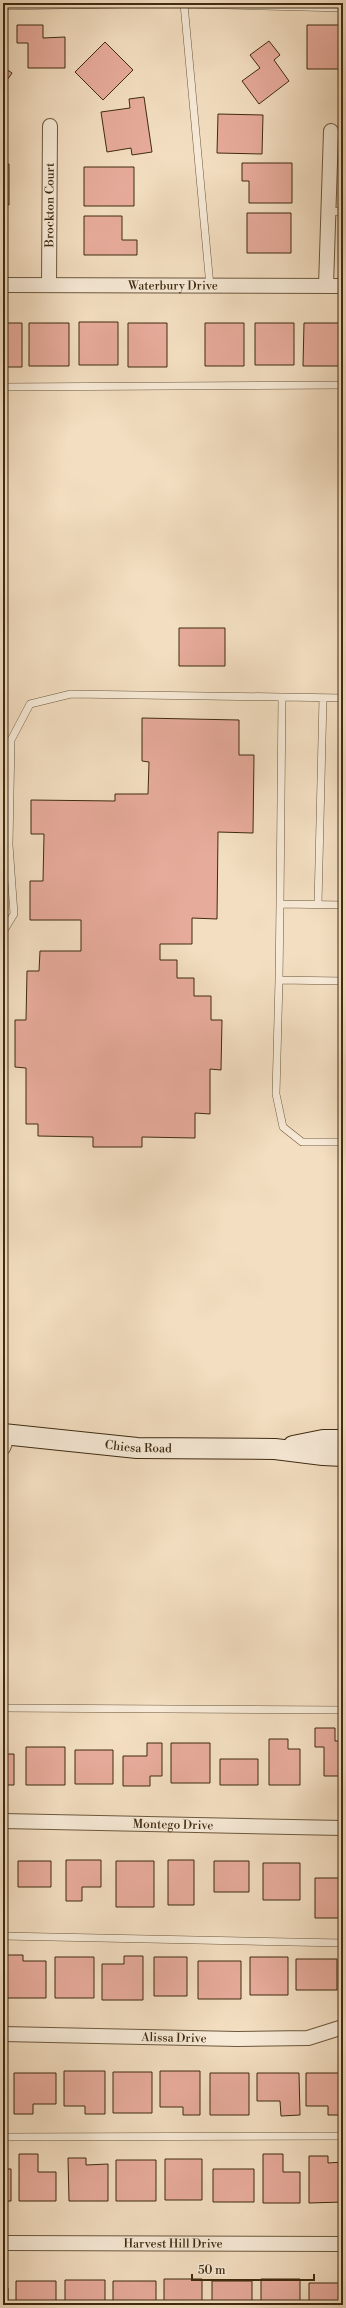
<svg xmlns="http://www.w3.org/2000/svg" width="346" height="2308" viewBox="0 0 346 2308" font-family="'Libre Bodoni',serif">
	<rect width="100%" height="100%" fill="#f3dec1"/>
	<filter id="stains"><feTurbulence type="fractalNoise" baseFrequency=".005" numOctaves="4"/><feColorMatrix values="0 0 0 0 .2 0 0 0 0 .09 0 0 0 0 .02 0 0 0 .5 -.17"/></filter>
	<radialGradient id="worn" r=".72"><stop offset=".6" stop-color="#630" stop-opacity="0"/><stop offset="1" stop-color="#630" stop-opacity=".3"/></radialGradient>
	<!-- building -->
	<path fill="#e7ab9b" stroke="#3f2b11" d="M 17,25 L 43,25 L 43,38 L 65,37 L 65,68 L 28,68 L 28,43 L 17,43 Z
		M 307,25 L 343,25 L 343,69 L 307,69 Z
		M 269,41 L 280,55 L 274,60 L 289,81 L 259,104 L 242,81 L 260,68 L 250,55 Z
		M 105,42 L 133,70 L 103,100 L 75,72 Z
		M 3,67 L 12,73 L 3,86 Z
		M 144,97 L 152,152 L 132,155 L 131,148 L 107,152 L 101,112 L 130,108 L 129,99 Z
		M 218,114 L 263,115 L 262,154 L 217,153 Z
		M 242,163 L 292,163 L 292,203 L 249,203 L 249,181 L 242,181 Z
		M 3,164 L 9,164 L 9,205 L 3,205 Z
		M 84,167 L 134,167 L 134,206 L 84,206 Z
		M 247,213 L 291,213 L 291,253 L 247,253 Z
		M 3,214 L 6,214 L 7,256 L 3,256 Z
		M 84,216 L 122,216 L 122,240 L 137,240 L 137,255 L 84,255 Z
		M 79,322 L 118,322 L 118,365 L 79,365 Z
		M 3,323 L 22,323 L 22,367 L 3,367 Z
		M 29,323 L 69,323 L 69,366 L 29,366 Z
		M 128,323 L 167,323 L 167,367 L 128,367 Z
		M 205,323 L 244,323 L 244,366 L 205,366 Z
		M 255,323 L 294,323 L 294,365 L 255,365 Z
		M 304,323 L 343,323 L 343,366 L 303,366 Z
		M 179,628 L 225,628 L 225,666 L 179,666 Z
		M 142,718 L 239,720 L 239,755 L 254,755 L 253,833 L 218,832 L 217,919 L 192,918 L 192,944 L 160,944 L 160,960 L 177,960 L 177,978 L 194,978 L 194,996 L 211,996 L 211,1020 L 222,1020 L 221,1070 L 210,1069 L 210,1114 L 195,1113 L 195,1138 L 142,1137 L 142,1147 L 93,1147 L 93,1137 L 38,1136 L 38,1124 L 26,1124 L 26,1068 L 15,1067 L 15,1020 L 26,1020 L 27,971 L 39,971 L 40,951 L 81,951 L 81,920 L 30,920 L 30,881 L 43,881 L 44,834 L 31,834 L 31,800 L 115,801 L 115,794 L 148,794 L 149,762 L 142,761 Z
		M 315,1728 L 335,1728 L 335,1741 L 343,1741 L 343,1776 L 324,1776 L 324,1747 L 315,1747 Z
		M 269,1739 L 288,1739 L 288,1749 L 300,1749 L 300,1785 L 269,1785 Z
		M 147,1743 L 162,1743 L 162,1776 L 150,1776 L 150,1786 L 123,1786 L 123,1756 L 147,1756 Z
		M 171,1743 L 210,1743 L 210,1783 L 171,1783 Z
		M 26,1747 L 65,1747 L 65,1785 L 26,1785 Z
		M 75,1750 L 113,1750 L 113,1784 L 75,1784 Z
		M 3,1754 L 14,1754 L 14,1785 L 3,1785 Z
		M 220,1759 L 258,1759 L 258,1785 L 220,1785 Z
		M 66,1860 L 101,1860 L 101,1887 L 82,1887 L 82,1901 L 66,1901 Z
		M 168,1860 L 194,1860 L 194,1905 L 168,1905 Z
		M 18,1861 L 51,1861 L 51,1887 L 18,1887 Z
		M 116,1861 L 154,1861 L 154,1907 L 116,1907 Z
		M 214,1861 L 249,1861 L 249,1892 L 214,1892 Z
		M 263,1863 L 300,1863 L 300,1900 L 263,1900 Z
		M 315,1878 L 343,1878 L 343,1918 L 315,1918 Z
		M 6,1955 L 23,1955 L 23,1961 L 46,1961 L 46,1998 L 6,1998 Z
		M 124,1956 L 143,1956 L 143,2000 L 102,2000 L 102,1964 L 124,1964 Z
		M 55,1957 L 94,1957 L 94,1998 L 55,1998 Z
		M 154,1957 L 187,1957 L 187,1996 L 154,1996 Z
		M 250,1957 L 288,1957 L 288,1995 L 250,1995 Z
		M 296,1959 L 337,1959 L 337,1990 L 296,1990 Z
		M 198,1961 L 241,1961 L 241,1999 L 198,1999 Z
		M 64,2071 L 105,2071 L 105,2114 L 85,2114 L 85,2106 L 64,2106 Z
		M 160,2071 L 200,2071 L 200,2115 L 183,2115 L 183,2107 L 160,2107 Z
		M 113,2072 L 152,2072 L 152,2113 L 113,2113 Z
		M 3,2073 L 7,2073 L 7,2114 L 3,2114 Z
		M 14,2073 L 56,2073 L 56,2104 L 33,2104 L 33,2114 L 14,2114 Z
		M 210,2073 L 249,2073 L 249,2115 L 210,2115 Z
		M 257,2073 L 299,2073 L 300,2115 L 281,2116 L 280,2101 L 257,2101 Z
		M 306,2073 L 343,2073 L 343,2115 L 328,2115 L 328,2106 L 306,2106 Z
		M 19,2154 L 38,2154 L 38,2172 L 56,2172 L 56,2201 L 19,2201 Z
		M 263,2154 L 283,2154 L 283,2172 L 300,2172 L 300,2203 L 263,2203 Z
		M 309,2156 L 328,2156 L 328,2163 L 343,2162 L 343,2202 L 309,2203 Z
		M 68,2158 L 86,2158 L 86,2165 L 108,2164 L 108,2201 L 69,2201 Z
		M 165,2159 L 202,2159 L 202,2200 L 165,2200 Z
		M 116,2160 L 156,2160 L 156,2201 L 116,2201 Z
		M 3,2169 L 11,2169 L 11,2201 L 3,2201 Z
		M 213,2169 L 254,2169 L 254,2202 L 213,2202 Z
		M 164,2279 L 202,2279 L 202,2305 L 164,2305 Z
		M 261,2279 L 300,2279 L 300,2305 L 261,2305 Z
		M 65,2280 L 105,2280 L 105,2305 L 65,2305 Z
		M 16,2281 L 56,2281 L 56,2305 L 16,2305 Z
		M 113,2281 L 156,2281 L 156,2305 L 113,2305 Z
		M 212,2281 L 252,2281 L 252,2305 L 212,2305 Z
		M 309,2283 L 343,2283 L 343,2305 L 309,2305 Z
		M 3,2288 L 8,2288 L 8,2305 L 3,2305 Z"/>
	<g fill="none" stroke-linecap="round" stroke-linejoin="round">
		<defs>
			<path id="lane" d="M 3,6 L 184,3
				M 328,212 L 343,211
				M 210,286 L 184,4 L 343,8
				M 3,387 L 343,385
				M 280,904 L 282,697 L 343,698
				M 318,904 L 323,698
				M 343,905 L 280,904 L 279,980 L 343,981
				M 3,932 L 14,914 L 9,845 L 11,740 L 30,704 L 71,694 L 282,697
				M 279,980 L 276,1094 L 283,1127 L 302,1142 L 343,1142
				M 3,1708 L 343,1710
				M 3,1936 L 343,1943
				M 3,2137 L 343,2136"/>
			<g id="street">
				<path id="s1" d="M 3,285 L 343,286"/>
				<path id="s2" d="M 49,285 L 50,126"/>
				<path d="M 326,286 L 331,131"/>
				<path d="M 3,1448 L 8,1435"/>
				<path id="s3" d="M 3,1821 L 343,1828"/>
				<path id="s4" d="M 3,2034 L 237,2039 L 308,2038 L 343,2027"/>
				<path id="s5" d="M 3,2243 L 343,2244"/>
			</g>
			<g id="secondary">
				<path id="s6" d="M 3,1434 L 137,1448 L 275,1449 L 323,1455 L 343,1456"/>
				<path d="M 293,1446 L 323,1440 L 343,1440"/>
			</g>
		</defs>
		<!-- lane casing -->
		<use href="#lane" stroke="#6c583d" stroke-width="8"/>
		<!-- street casing -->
		<use href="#street" stroke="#6c583d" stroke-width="16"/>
		<!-- secondary casing -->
		<use href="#secondary" stroke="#3f2b11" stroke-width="22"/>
		<!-- lane -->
		<use href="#lane" stroke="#f7ead7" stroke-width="7"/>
		<!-- street -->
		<use href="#street" stroke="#f7ead7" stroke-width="14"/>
		<!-- secondary -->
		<use href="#secondary" stroke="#f7ead7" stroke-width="20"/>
	</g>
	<g text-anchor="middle" stroke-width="3" stroke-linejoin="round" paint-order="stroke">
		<!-- street labels -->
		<g font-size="12" fill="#3f2b11" stroke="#f7ead7">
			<text dy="4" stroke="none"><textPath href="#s2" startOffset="80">Brockton Court</textPath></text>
			<text dy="4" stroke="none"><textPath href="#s1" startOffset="170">Waterbury Drive</textPath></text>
			<text dy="4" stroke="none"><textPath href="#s6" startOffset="136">Chiesa Road</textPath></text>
			<text dy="4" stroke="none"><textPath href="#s3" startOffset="170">Montego Drive</textPath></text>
			<text dy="4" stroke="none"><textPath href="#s4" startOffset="171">Alissa Drive</textPath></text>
			<text dy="4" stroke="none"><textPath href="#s5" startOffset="170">Harvest Hill Drive</textPath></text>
		</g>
	</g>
	<!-- margin -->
	<rect width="346" height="2308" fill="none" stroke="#f3dec1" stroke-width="16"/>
	<rect x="4" y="4" width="338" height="2300" fill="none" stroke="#3f2b11" stroke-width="2"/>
	<rect x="8" y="8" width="330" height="2292" fill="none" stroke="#3f2b11"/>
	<!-- scale -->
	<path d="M192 2274v6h122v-6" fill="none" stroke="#3f2b11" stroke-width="2"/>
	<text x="198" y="2274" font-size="12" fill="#3f2b11" stroke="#f7ead7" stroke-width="3" paint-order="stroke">50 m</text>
	<rect width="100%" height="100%" filter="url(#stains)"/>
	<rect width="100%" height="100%" fill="url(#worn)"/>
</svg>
